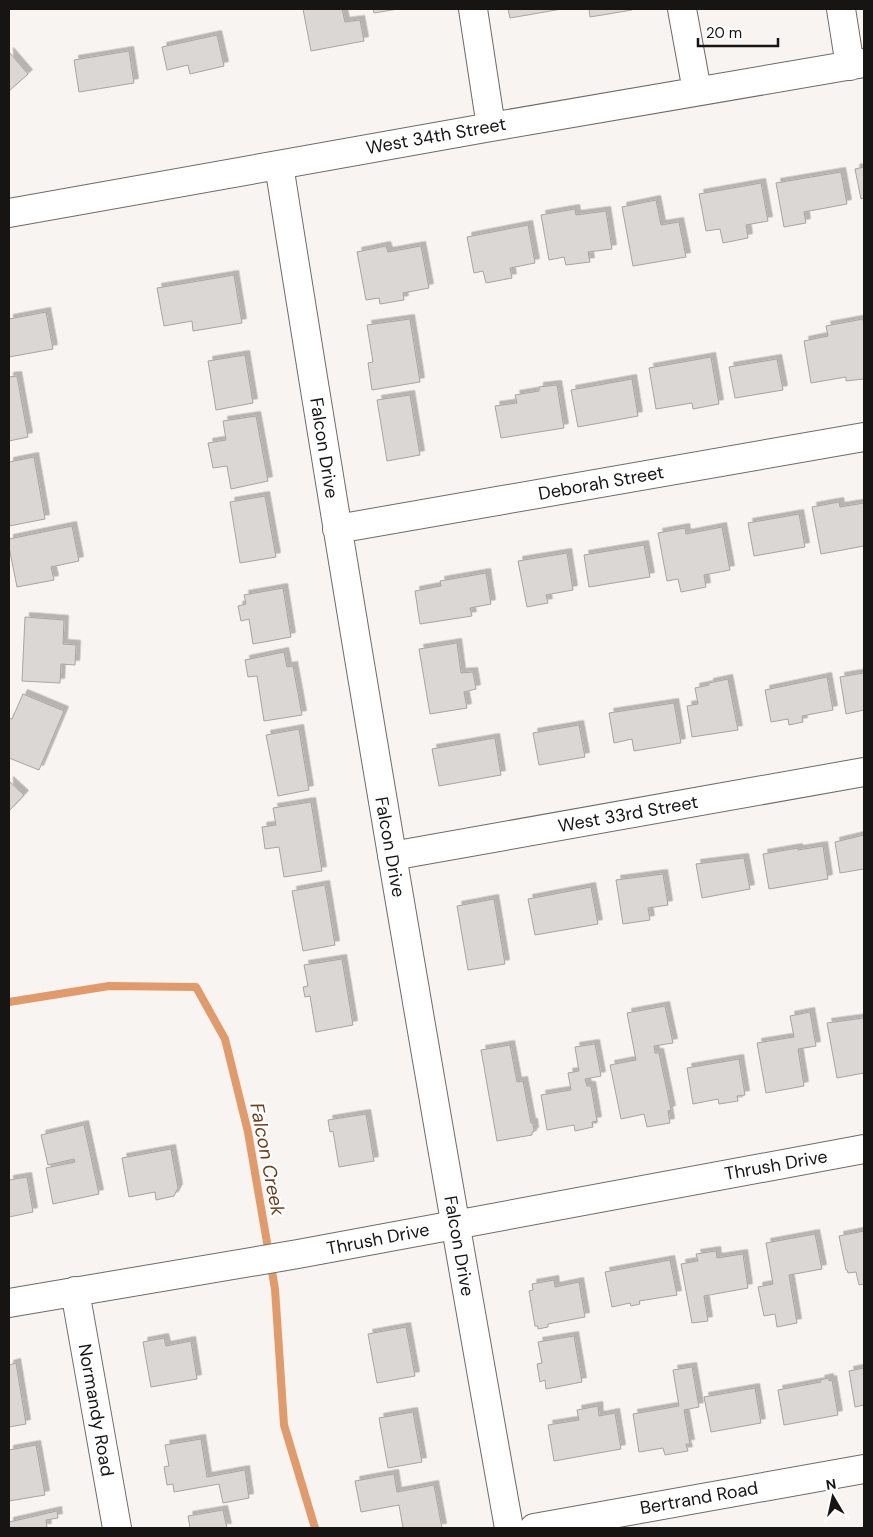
<svg xmlns="http://www.w3.org/2000/svg" width="873" height="1537" viewBox="0 0 873 1537" font-family="'DM Sans',sans-serif">
	<defs>
		<filter id="shadow"><feDropShadow dx="4.5" dy="-4.5" stdDeviation="0" flood-color="#0004"/></filter>
	</defs>
	<rect width="100%" height="100%" fill="#f8f4f1"/>
	<g fill="none" stroke-linecap="round" stroke-linejoin="round">
		<!-- stream -->
		<path stroke="#e19a69" stroke-width="8" d="M 9,1002 L 109,986 L 196,987 L 225,1039 L 248,1132 L 275,1289 L 284,1425 L 315,1528"/>
	</g>
	<!-- building -->
	<path fill="#dbd7d4" stroke="#a8a4a2" filter="url(#shadow)" d="M 303,9 L 342,9 L 345,22 L 360,20 L 364,41 L 311,51 Z
		M 373,9 L 398,9 L 374,13 Z
		M 508,9 L 562,9 L 510,18 Z
		M 589,9 L 632,9 L 632,10 L 590,17 Z
		M 217,35 L 224,66 L 190,74 L 188,65 L 167,70 L 162,47 Z
		M 129,51 L 134,83 L 79,92 L 74,60 Z
		M 9,52 L 28,74 L 9,91 Z
		M 864,167 L 864,198 L 861,199 L 855,169 Z
		M 841,172 L 847,204 L 804,212 L 806,223 L 784,227 L 776,183 Z
		M 761,183 L 768,221 L 746,225 L 748,238 L 723,243 L 720,229 L 706,231 L 699,194 Z
		M 656,200 L 661,225 L 679,222 L 686,257 L 633,266 L 622,207 Z
		M 575,209 L 576,215 L 606,211 L 612,249 L 588,252 L 590,262 L 566,265 L 564,257 L 549,260 L 541,215 Z
		M 528,225 L 535,263 L 510,268 L 512,278 L 486,283 L 483,271 L 474,273 L 467,237 Z
		M 386,246 L 388,252 L 421,246 L 429,288 L 403,293 L 404,300 L 380,304 L 379,298 L 366,300 L 357,252 Z
		M 234,275 L 242,323 L 193,331 L 192,321 L 164,326 L 157,288 Z
		M 46,312 L 53,349 L 9,357 L 9,319 Z
		M 410,319 L 420,382 L 372,390 L 368,363 L 373,362 L 367,325 Z
		M 863,319 L 864,327 L 864,379 L 846,381 L 846,377 L 811,383 L 804,341 L 828,336 L 826,326 Z
		M 245,355 L 253,403 L 216,410 L 208,361 Z
		M 711,357 L 719,404 L 693,409 L 692,403 L 656,409 L 649,368 Z
		M 777,359 L 783,390 L 735,398 L 729,367 Z
		M 17,376 L 28,437 L 9,441 L 9,377 Z
		M 632,379 L 638,416 L 578,427 L 571,390 Z
		M 557,385 L 564,428 L 501,438 L 495,406 L 517,403 L 515,395 L 539,391 L 539,387 Z
		M 410,395 L 420,455 L 387,461 L 377,400 Z
		M 256,416 L 268,481 L 231,489 L 227,466 L 213,468 L 208,443 L 226,440 L 223,421 Z
		M 34,457 L 45,519 L 9,526 L 9,462 Z
		M 265,496 L 276,557 L 240,563 L 230,502 Z
		M 839,502 L 840,507 L 864,503 L 864,546 L 821,554 L 812,507 Z
		M 799,514 L 805,547 L 754,556 L 748,523 Z
		M 72,526 L 79,561 L 51,567 L 54,580 L 17,587 L 9,547 L 9,539 Z
		M 722,527 L 730,570 L 704,575 L 706,587 L 681,592 L 678,579 L 667,581 L 658,533 L 685,528 L 686,534 Z
		M 644,545 L 650,577 L 589,587 L 584,555 Z
		M 567,553 L 573,590 L 546,595 L 548,603 L 527,607 L 518,561 Z
		M 486,573 L 491,604 L 470,608 L 472,616 L 420,624 L 415,591 L 441,586 L 440,581 Z
		M 283,588 L 291,637 L 253,644 L 249,619 L 241,621 L 238,606 L 246,604 L 244,595 Z
		M 25,617 L 64,620 L 63,644 L 76,645 L 75,665 L 61,664 L 60,683 L 22,681 Z
		M 457,643 L 461,673 L 473,672 L 476,689 L 464,692 L 467,708 L 430,714 L 419,649 Z
		M 284,652 L 287,667 L 293,666 L 302,715 L 264,721 L 257,676 L 248,677 L 245,660 Z
		M 864,673 L 864,710 L 846,714 L 840,677 Z
		M 827,677 L 833,710 L 802,716 L 803,722 L 789,725 L 788,719 L 771,722 L 765,690 Z
		M 728,679 L 738,730 L 692,737 L 687,706 L 698,704 L 695,688 L 709,685 L 709,683 Z
		M 23,694 L 64,711 L 39,770 L 9,758 L 9,718 L 12,719 Z
		M 674,703 L 681,743 L 634,751 L 632,739 L 614,743 L 609,713 Z
		M 579,725 L 585,757 L 539,765 L 533,733 Z
		M 299,729 L 309,790 L 278,796 L 266,735 Z
		M 495,738 L 501,775 L 439,786 L 432,749 Z
		M 9,781 L 24,795 L 9,811 Z
		M 311,802 L 322,871 L 284,877 L 279,847 L 265,849 L 262,827 L 276,825 L 273,808 Z
		M 864,835 L 864,869 L 840,873 L 835,842 Z
		M 823,846 L 828,879 L 769,889 L 763,854 L 798,848 L 798,850 Z
		M 744,858 L 750,889 L 702,898 L 696,864 Z
		M 663,874 L 668,905 L 648,908 L 650,920 L 623,924 L 616,880 Z
		M 325,885 L 335,945 L 303,951 L 292,891 Z
		M 591,887 L 598,924 L 535,935 L 528,899 Z
		M 494,899 L 505,964 L 468,970 L 457,906 Z
		M 342,959 L 353,1025 L 316,1032 L 310,996 L 305,997 L 303,987 L 308,986 L 304,965 Z
		M 665,1006 L 673,1043 L 654,1046 L 655,1053 L 659,1053 L 671,1110 L 668,1111 L 670,1123 L 647,1127 L 644,1114 L 621,1119 L 610,1065 L 636,1060 L 627,1013 Z
		M 810,1012 L 816,1046 L 798,1049 L 804,1086 L 766,1093 L 757,1043 L 794,1037 L 790,1016 Z
		M 864,1018 L 864,1073 L 837,1078 L 827,1023 Z
		M 595,1044 L 601,1076 L 585,1079 L 587,1086 L 591,1086 L 597,1121 L 592,1122 L 593,1127 L 575,1131 L 574,1125 L 547,1130 L 541,1095 L 571,1090 L 568,1073 L 579,1071 L 575,1047 Z
		M 510,1045 L 517,1082 L 523,1081 L 531,1123 L 533,1123 L 534,1132 L 532,1132 L 532,1135 L 497,1141 L 481,1050 Z
		M 739,1059 L 745,1095 L 737,1096 L 738,1101 L 719,1104 L 718,1099 L 693,1104 L 687,1068 Z
		M 366,1114 L 374,1161 L 339,1167 L 333,1131 L 330,1132 L 328,1120 Z
		M 84,1125 L 99,1194 L 53,1204 L 46,1168 L 75,1162 L 74,1159 L 48,1165 L 41,1135 Z
		M 171,1149 L 178,1188 L 174,1196 L 156,1200 L 155,1192 L 129,1197 L 122,1158 Z
		M 27,1177 L 33,1212 L 9,1217 L 9,1180 Z
		M 864,1231 L 864,1284 L 859,1285 L 856,1272 L 848,1273 L 847,1270 L 846,1270 L 839,1236 Z
		M 815,1234 L 822,1269 L 789,1275 L 797,1323 L 777,1327 L 775,1314 L 764,1316 L 758,1287 L 773,1284 L 766,1243 Z
		M 716,1251 L 717,1258 L 743,1254 L 748,1288 L 704,1296 L 708,1321 L 692,1323 L 681,1264 L 698,1261 L 696,1254 Z
		M 670,1260 L 677,1295 L 639,1301 L 640,1304 L 631,1306 L 630,1303 L 612,1307 L 605,1272 Z
		M 554,1280 L 555,1287 L 579,1282 L 585,1317 L 548,1324 L 548,1327 L 538,1329 L 538,1326 L 535,1326 L 529,1291 L 533,1290 L 532,1284 Z
		M 406,1327 L 415,1376 L 377,1383 L 368,1334 Z
		M 574,1336 L 582,1382 L 546,1389 L 545,1380 L 540,1382 L 537,1364 L 542,1363 L 538,1342 Z
		M 164,1338 L 166,1346 L 191,1341 L 197,1379 L 151,1387 L 143,1342 Z
		M 16,1363 L 26,1424 L 9,1427 L 9,1365 Z
		M 692,1367 L 699,1407 L 684,1410 L 690,1444 L 686,1444 L 688,1451 L 665,1455 L 663,1448 L 639,1452 L 633,1414 L 679,1406 L 673,1370 Z
		M 864,1368 L 864,1405 L 855,1407 L 849,1371 Z
		M 829,1378 L 829,1381 L 832,1380 L 838,1415 L 784,1425 L 778,1390 L 821,1382 L 820,1380 Z
		M 755,1388 L 761,1423 L 711,1432 L 704,1397 Z
		M 598,1406 L 599,1416 L 615,1413 L 621,1449 L 554,1461 L 548,1425 L 579,1420 L 577,1410 Z
		M 413,1412 L 422,1462 L 388,1468 L 379,1418 Z
		M 201,1439 L 207,1477 L 245,1470 L 249,1498 L 223,1503 L 219,1484 L 174,1492 L 173,1484 L 167,1485 L 164,1467 L 169,1466 L 165,1445 Z
		M 36,1445 L 45,1495 L 9,1501 L 9,1450 Z
		M 394,1474 L 397,1492 L 434,1485 L 442,1528 L 403,1528 L 399,1505 L 361,1512 L 355,1481 Z
		M 223,1510 L 227,1528 L 190,1528 L 188,1516 Z
		M 57,1511 L 58,1518 L 46,1520 L 47,1528 L 9,1528 L 9,1522 Z"/>
	<g fill="none" stroke-linecap="round" stroke-linejoin="round">
		<defs>
			<path id="minor" d="M 473,9 L 491,127
				M 682,9 L 697,91
				M 841,9 L 850,66
				M 279,165 C 351,620 428,1074 509,1528
				M 9,213 L 491,127 L 864,63
				M 337,529 L 864,437
				M 392,856 L 864,772
				M 75,1291 L 117,1528
				M 9,1303 L 298,1254 L 864,1149
				M 534,1528 L 864,1469"/>
		</defs>
		<!-- minor casing -->
		<use href="#minor" stroke="#6f6b69" stroke-width="30"/>
		<!-- minor -->
		<use href="#minor" stroke="#fff" stroke-width="28"/>
	</g>
	<g text-anchor="middle" stroke-width="4.5" stroke-linejoin="round" paint-order="stroke">
		<!-- street labels -->
		<g font-size="18" fill="#161514" stroke="#fff">
			<text transform="translate(436 136) rotate(-10)" y="6">West 34th Street</text>
			<text transform="translate(324 448) rotate(81)" y="6">Falcon Drive</text>
			<text transform="translate(601 483) rotate(-10)" y="6">Deborah Street</text>
			<text transform="translate(628 814) rotate(-10)" y="6">West 33rd Street</text>
			<text transform="translate(390 847) rotate(80)" y="6">Falcon Drive</text>
			<text transform="translate(776 1165) rotate(-10)" y="6">Thrush Drive</text>
			<text transform="translate(378 1239) rotate(-11)" y="6">Thrush Drive</text>
			<text transform="translate(459 1246) rotate(80)" y="6">Falcon Drive</text>
			<text transform="translate(96 1410) rotate(80)" y="6">Normandy Road</text>
			<text transform="translate(699 1498) rotate(-10)" y="6">Bertrand Road</text>
		</g>
		<!-- water labels -->
		<g font-size="19" font-style="italic" fill="#6d3e1a" stroke="#fff">
			<text transform="translate(268 1159) rotate(79)" y="7">Falcon Creek</text>
		</g>
	</g>
	<!-- border -->
	<rect width="873" height="1537" fill="none" stroke="#161514" stroke-width="20"/>
	<!-- north arrow -->
	<g transform="translate(833 1497) rotate(351)" stroke="#ffffff" stroke-width="4" paint-order="stroke">
	<path d="M0-4L9 19L0 12L-9 19Z" fill="#161514"/>
	<text y="-8" font-size="14" font-weight="bold" text-anchor="middle" fill="#161514">N</text>
	</g>
	<!-- scale -->
	<path d="M698 38v8h80v-8" fill="none" stroke="#161514" stroke-width="2.5"/>
	<text x="706" y="38" font-size="15" fill="#161514" stroke="#ffffff" stroke-width="4" paint-order="stroke">20 m</text>
</svg>
